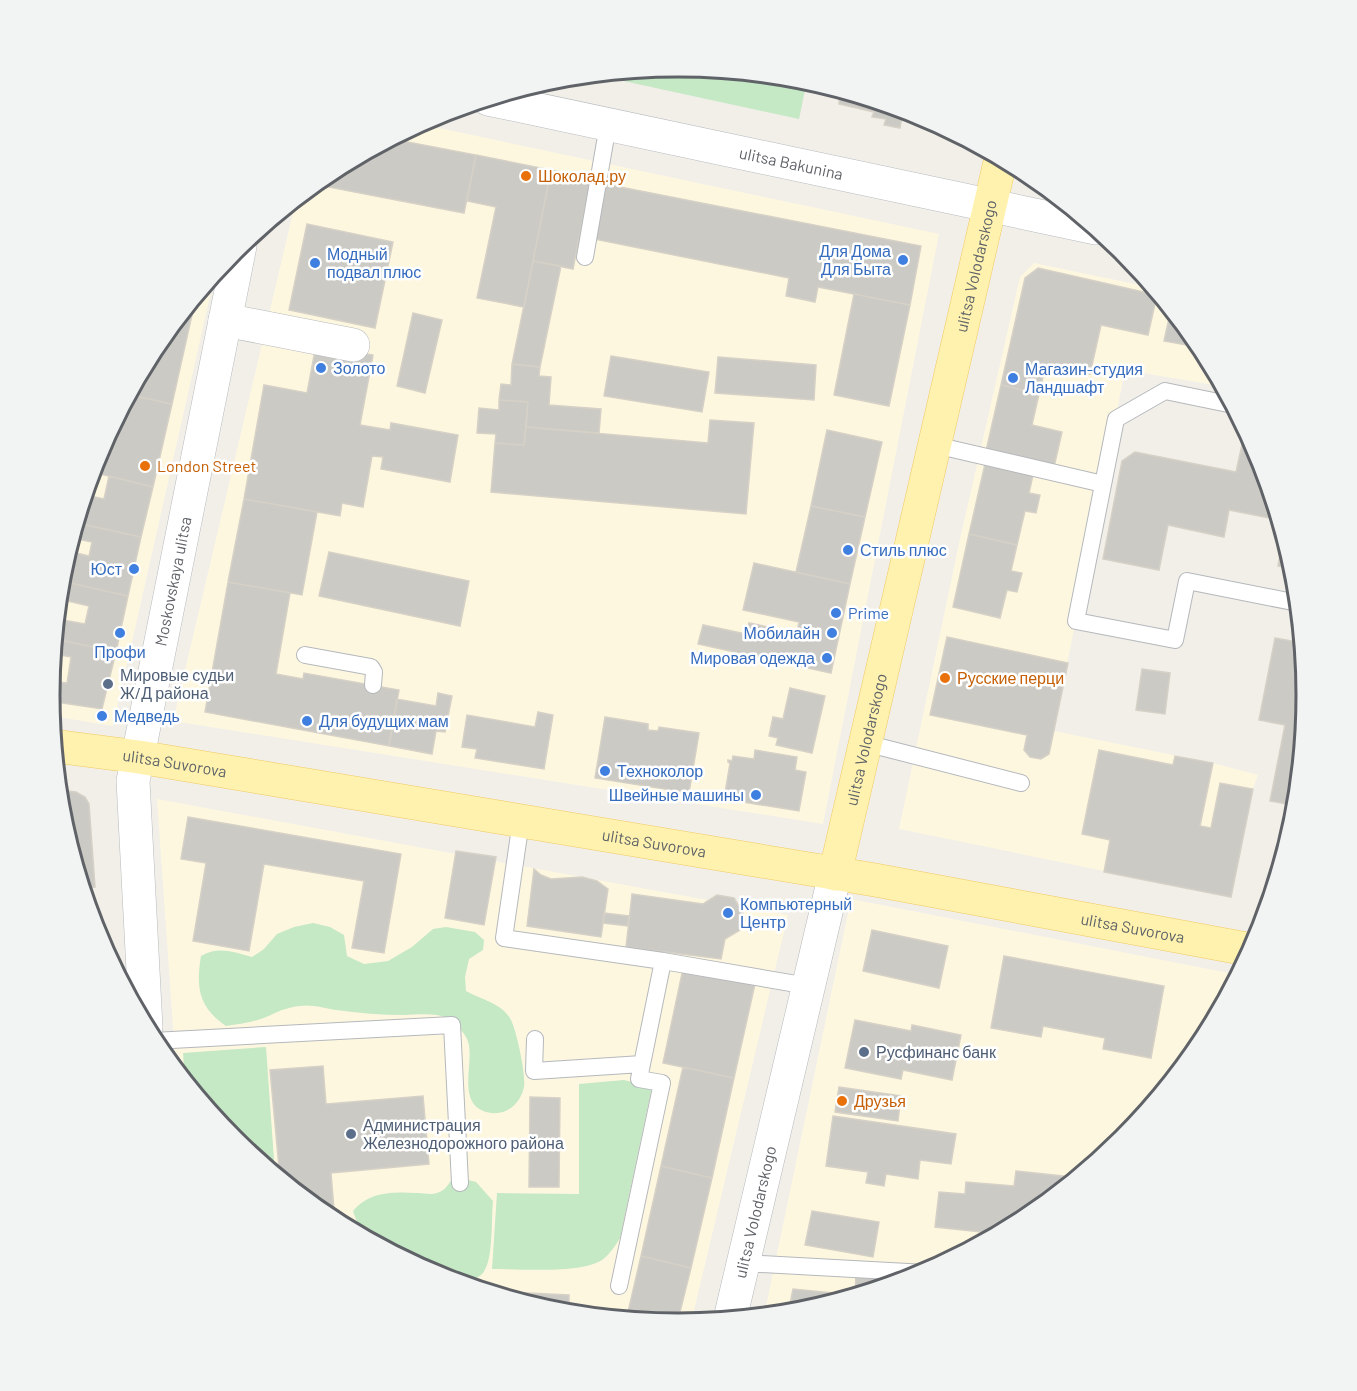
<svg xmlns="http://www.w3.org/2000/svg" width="1357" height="1391" viewBox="0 0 1357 1391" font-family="Barlow,sans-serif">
	<rect width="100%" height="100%" fill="#f1efe8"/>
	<!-- commercial -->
	<path fill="#fef7e0" d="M 420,124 L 939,234 L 823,824 L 173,721 L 296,200 L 329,172 Z
		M 1034,263 L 1154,288 L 1202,346 L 1221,382 L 1220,386 L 1125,370 L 1054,731 L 1213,763 L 1258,775 L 1253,789 L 1231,897 L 899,829 L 960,539 L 1020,277 Z
		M 215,274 L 113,726 L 52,716 L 50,695 L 62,572 L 98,454 L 156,346 Z
		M 157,799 L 788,915 L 691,1323 L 678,1324 L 555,1312 L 437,1276 L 329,1218 L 233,1140 L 176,1070 Z
		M 851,899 L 1239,975 L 1201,1045 L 1123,1141 L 1028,1219 L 919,1277 L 801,1312 L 764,1316 Z"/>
	<!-- green -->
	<path fill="#c5e8c5" d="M 679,67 L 807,80 L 799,119 L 596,75 Z
		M 313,923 L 330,927 L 344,935 L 347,956 L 364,964 L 388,961 L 412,947 L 433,929 L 446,927 L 475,932 L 484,940 L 483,950 L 469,959 L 465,977 L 466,991 C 482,1000 502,1003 511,1020 C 517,1032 526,1075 524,1087 C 521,1102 508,1115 492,1113 C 452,1108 477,1059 467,1039 C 464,1032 456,1024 449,1019 C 436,1012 418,1015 404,1015 C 381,1015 359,1013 336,1010 C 325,1008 311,1004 300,1006 C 282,1008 277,1013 261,1019 C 249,1023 238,1024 226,1026 C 198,1007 196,987 201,956 C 218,946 233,952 252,957 L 264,949 L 277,934 L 294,927 Z
		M 266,1047 L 275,1174 L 233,1140 L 185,1081 L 183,1053 Z
		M 624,1080 L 652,1087 L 620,1238 C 615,1246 610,1254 602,1260 C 580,1274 520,1269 492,1269 L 497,1193 L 579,1194 L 579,1084 Z
		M 464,1179 L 476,1182 L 493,1201 C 491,1219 494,1262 482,1274 C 473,1284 449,1279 438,1276 C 427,1273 381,1248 372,1241 C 362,1233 357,1223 353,1211 C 370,1191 393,1192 418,1193 C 424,1193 431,1195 437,1193 C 444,1191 447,1186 451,1181 Z"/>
	<!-- building -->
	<path fill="#cccac5" stroke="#d6d1c6" stroke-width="1.5" d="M 840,90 L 919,114 L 918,119 L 902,116 L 900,128 L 884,125 L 886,119 L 872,117 L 874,112 L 839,104 Z
		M 392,139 L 476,155 L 464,213 L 318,185 L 319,181 L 329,172 Z
		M 476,155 L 551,170 L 524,307 L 477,298 L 496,207 L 467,201 Z
		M 551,170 L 591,178 L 573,269 L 533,261 Z
		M 605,184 L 921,246 L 910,305 L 818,287 L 815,302 L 786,296 L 789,278 L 594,239 Z
		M 307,224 L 393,242 L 375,328 L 289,310 Z
		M 533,261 L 561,266 L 540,367 L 512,364 Z
		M 1038,268 L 1157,295 L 1148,335 L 1101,325 L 1090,374 L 1046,364 L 1039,394 L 1001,385 L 1025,278 Z
		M 854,294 L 910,305 L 889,406 L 834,395 Z
		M 196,297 L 172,404 L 130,395 L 156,346 Z
		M 1171,309 L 1202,346 L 1203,348 L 1164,341 Z
		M 413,313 L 442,320 L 425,393 L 397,386 Z
		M 316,345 L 373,355 L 360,425 L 390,430 L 391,423 L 458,435 L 450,482 L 381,469 L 383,457 L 372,456 L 363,507 L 342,503 L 340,516 L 244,499 L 264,385 L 307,393 Z
		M 611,356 L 709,372 L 702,412 L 604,396 Z
		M 718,357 L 816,365 L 814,400 L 715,393 Z
		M 512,364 L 540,367 L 539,376 L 551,377 L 549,405 L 601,409 L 599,433 L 526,427 L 528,402 L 499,400 L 501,384 L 511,385 Z
		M 1001,385 L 1039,394 L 1032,425 L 1062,432 L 1054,467 L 986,451 Z
		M 130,395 L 172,404 L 153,487 L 92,472 L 100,449 L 111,452 L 118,423 L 115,423 Z
		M 499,400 L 528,402 L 524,445 L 495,443 L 496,434 L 477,433 L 479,408 L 499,410 Z
		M 710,420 L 754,423 L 746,514 L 491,492 L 495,443 L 524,445 L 526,427 L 708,443 Z
		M 827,430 L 882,442 L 865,517 L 811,506 Z
		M 1242,445 L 1256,448 L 1260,455 L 1279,520 L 1229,510 L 1224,537 L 1168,525 L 1159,570 L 1103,559 L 1122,461 L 1135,452 L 1236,472 Z
		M 985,464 L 1033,475 L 1029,493 L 1040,495 L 1036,513 L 1025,511 L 1017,545 L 969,534 Z
		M 109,476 L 153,487 L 141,537 L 77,523 L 85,495 L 104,499 Z
		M 244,499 L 317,512 L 302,595 L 228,582 Z
		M 811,506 L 865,517 L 850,584 L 796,572 Z
		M 77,523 L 141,537 L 128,596 L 61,581 L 68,551 L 89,556 L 92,542 L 72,538 Z
		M 969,534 L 1017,545 L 1011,571 L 1022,573 L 1017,592 L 1007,590 L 1000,618 L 953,607 Z
		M 1284,536 L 1294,569 L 1278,566 Z
		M 329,552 L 469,581 L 460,626 L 319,596 Z
		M 754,563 L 850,584 L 831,673 L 698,644 L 703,625 L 746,634 L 749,623 L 797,633 L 799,622 L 743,610 Z
		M 61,581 L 128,596 L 116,652 L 55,639 L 57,619 L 85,624 L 89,606 L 59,599 Z
		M 228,582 L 290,593 L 276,674 L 303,679 L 304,673 L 399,690 L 389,746 L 205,712 Z
		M 947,637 L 1068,663 L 1049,754 L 1041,759 L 1030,757 L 1024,750 L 1027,735 L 930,715 Z
		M 1275,638 L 1302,643 L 1307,696 L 1295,819 L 1280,870 L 1293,805 L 1270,801 L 1285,725 L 1259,720 Z
		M 55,639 L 116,652 L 102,709 L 50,701 L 51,681 L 67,683 L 71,657 L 54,654 Z
		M 1142,669 L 1170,673 L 1165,714 L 1136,710 Z
		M 790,688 L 825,696 L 812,753 L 776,745 L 778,738 L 769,736 L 773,717 L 783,719 Z
		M 438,693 L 452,696 L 445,732 L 436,731 L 432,754 L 389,746 L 397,699 L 436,706 Z
		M 538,712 L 553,715 L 544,769 L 475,758 L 477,749 L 462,747 L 467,715 L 535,727 Z
		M 605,717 L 648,724 L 648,730 L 658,731 L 659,727 L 699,733 L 689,793 L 595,778 Z
		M 755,750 L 797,757 L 795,770 L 806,772 L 799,811 L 724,799 L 730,763 L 728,762 L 728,760 L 732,761 L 733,756 L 754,759 Z
		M 1099,750 L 1173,765 L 1175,756 L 1213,763 L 1200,826 L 1211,828 L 1220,783 L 1253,789 L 1231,897 L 1104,872 L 1110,840 L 1082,834 Z
		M 59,790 L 76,792 L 85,797 L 89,804 L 95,887 L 83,888 L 62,818 Z
		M 188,817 L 401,854 L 384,953 L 352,948 L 364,881 L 264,864 L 249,951 L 193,941 L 206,863 L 181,859 Z
		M 456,851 L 496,857 L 484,925 L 445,918 Z
		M 534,869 L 541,875 L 551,879 L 582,877 L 597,881 L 608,889 L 601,937 L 527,926 Z
		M 632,894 L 703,904 L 717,895 L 734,898 L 743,913 L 740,930 L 725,939 L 721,959 L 626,947 Z
		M 604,913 L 629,916 L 628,926 L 603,923 Z
		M 872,930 L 948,946 L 939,988 L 863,971 Z
		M 1004,956 L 1164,986 L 1151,1058 L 1103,1049 L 1105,1038 L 1043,1026 L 1041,1037 L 991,1028 Z
		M 683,969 L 755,984 L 734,1078 L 663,1063 Z
		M 855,1020 L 911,1031 L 912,1025 L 961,1035 L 952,1080 L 903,1070 L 901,1079 L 845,1068 Z
		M 323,1066 L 326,1104 L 423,1096 L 429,1164 L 331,1173 L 335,1222 L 280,1178 L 270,1070 Z
		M 683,1067 L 734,1078 L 712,1178 L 661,1166 Z
		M 839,1087 L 901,1096 L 898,1121 L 835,1112 Z
		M 530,1097 L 560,1098 L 559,1187 L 529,1187 Z
		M 833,1116 L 956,1134 L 951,1164 L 920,1160 L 918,1179 L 886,1174 L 884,1186 L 866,1183 L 868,1172 L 826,1166 Z
		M 661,1166 L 712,1178 L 691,1268 L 641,1256 Z
		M 1016,1171 L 1063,1176 L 1062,1190 L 1028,1219 L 1000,1234 L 935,1227 L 939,1192 L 965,1194 L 966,1182 L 1014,1186 Z
		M 812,1211 L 879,1222 L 873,1257 L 805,1245 Z
		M 641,1256 L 691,1268 L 677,1324 L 555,1312 L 486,1291 L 569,1295 L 569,1309 L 628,1312 Z
		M 856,1275 L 878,1276 L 877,1289 L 801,1312 L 788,1314 L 793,1289 L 855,1295 Z"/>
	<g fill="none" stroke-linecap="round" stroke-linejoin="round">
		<defs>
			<path id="lane" d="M 585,257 L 608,125
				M 1233,405 L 1165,391 L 1116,419 L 1076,621 L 1175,640 L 1187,581 L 1298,603
				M 935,445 L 1103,484
				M 305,655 L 371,667 L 374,672 L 373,685
				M 865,743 L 1021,783
				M 521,821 L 504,938 L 663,961 L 808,986
				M 535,1039 L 534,1071 L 642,1064
				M 153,1041 L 452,1025 L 460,1183
				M 743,1263 L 926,1273
				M 619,1286 L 662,1083 L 639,1079 L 663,961"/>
			<g id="street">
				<path d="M 225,320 L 353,345"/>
				<path id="s1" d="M 730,1319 L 835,874"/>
			</g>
			<g id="secondary">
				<path id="s2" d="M 488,99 L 1096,228"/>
				<path id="s3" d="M 146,1027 L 133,781 L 240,246"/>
			</g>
			<g id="primary">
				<path id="s4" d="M 54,746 L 139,757 L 875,880 L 1252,950"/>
				<path id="s5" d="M 835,874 L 1001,158"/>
			</g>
		</defs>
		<!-- lane casing -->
		<use href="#lane" stroke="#b5b8bc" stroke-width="18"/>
		<!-- street casing -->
		<use href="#street" stroke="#b5b8bc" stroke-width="34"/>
		<!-- secondary casing -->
		<use href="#secondary" stroke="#b6babf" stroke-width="34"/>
		<!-- primary casing -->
		<use href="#primary" stroke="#f2c960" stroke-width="34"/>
		<!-- lane -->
		<use href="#lane" stroke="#fff" stroke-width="16"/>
		<!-- street -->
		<use href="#street" stroke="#fff" stroke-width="33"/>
		<!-- secondary -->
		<use href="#secondary" stroke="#fff" stroke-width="33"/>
		<!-- primary -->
		<use href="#primary" stroke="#fff2af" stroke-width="33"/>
	</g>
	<!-- markers -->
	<g fill="#e8710a" stroke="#fff" stroke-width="2">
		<circle cx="526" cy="176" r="6"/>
		<circle cx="145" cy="466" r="6"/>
		<circle cx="945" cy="678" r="6"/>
		<circle cx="842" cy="1101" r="6"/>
	</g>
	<g fill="#3f7fe0" stroke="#fff" stroke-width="2">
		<circle cx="903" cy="260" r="6"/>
		<circle cx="315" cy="263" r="6"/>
		<circle cx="321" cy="368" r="6"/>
		<circle cx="1013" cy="378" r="6"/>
		<circle cx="848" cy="550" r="6"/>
		<circle cx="134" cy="569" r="6"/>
		<circle cx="836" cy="613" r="6"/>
		<circle cx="120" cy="633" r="6"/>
		<circle cx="832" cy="633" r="6"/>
		<circle cx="827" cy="658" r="6"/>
		<circle cx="102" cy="716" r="6"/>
		<circle cx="307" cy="721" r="6"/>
		<circle cx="605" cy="771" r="6"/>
		<circle cx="756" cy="795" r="6"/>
		<circle cx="728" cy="913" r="6"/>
	</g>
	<g fill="#5c6f8a" stroke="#fff" stroke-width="2">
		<circle cx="108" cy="684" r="6"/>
		<circle cx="864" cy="1052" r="6"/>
		<circle cx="351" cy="1134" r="6"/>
	</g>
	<g text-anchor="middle" stroke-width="5" stroke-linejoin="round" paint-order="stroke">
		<!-- street labels -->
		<g font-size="16" fill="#5f6368" stroke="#fff">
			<text dy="6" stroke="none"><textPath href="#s2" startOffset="310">ulitsa Bakunina</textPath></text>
			<text dy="6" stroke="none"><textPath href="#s5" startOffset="624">ulitsa Volodarskogo</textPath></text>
			<text dy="6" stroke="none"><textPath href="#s3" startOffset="450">Moskovskaya ulitsa</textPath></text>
			<text dy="6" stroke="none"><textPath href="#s5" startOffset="138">ulitsa Volodarskogo</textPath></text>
			<text dy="6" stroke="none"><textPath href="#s4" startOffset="122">ulitsa Suvorova</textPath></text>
			<text dy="6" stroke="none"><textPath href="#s4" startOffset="608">ulitsa Suvorova</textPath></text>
			<text dy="6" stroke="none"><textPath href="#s4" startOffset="1094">ulitsa Suvorova</textPath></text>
			<text dy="6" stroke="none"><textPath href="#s1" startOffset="110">ulitsa Volodarskogo</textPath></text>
		</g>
		<!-- food labels -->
		<g font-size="16" fill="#c56008" stroke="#fff" text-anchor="start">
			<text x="538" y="182">Шоколад.ру</text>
			<text x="157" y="472">London Street</text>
			<text x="957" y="684">Русские перци</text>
			<text x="854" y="1107">Друзья</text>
		</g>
		<!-- shop labels -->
		<g font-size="16" fill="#366cbe" stroke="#fff" text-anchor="start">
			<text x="891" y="257" text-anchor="end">Для Дома<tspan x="891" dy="18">Для Быта</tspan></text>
			<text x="327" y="260">Модный<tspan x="327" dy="18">подвал плюс</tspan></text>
			<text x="333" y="374">Золото</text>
			<text x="1025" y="375">Магазин-студия<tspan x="1025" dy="18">Ландшафт</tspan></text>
			<text x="860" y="556">Стиль плюс</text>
			<text x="122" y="575" text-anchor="end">Юст</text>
			<text x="848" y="619">Prime</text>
			<text x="820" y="639" text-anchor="end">Мобилайн</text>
			<text x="120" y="658" text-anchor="middle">Профи</text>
			<text x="815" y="664" text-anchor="end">Мировая одежда</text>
			<text x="114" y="722">Медведь</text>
			<text x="319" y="727">Для будущих мам</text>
			<text x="617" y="777">Техноколор</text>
			<text x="744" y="801" text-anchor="end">Швейные машины</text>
			<text x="740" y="910">Компьютерный<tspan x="740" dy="18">Центр</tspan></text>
		</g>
		<!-- service labels -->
		<g font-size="16" fill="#4e5e75" stroke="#fff" text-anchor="start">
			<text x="120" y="681">Мировые судьи<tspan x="120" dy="18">Ж/Д района</tspan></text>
			<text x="876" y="1058">Русфинанс банк</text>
			<text x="363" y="1131">Администрация<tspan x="363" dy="18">Железнодорожного района</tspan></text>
		</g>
	</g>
	<!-- crop -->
	<path d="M0 0H1357V1391H0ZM60 695a618 618 0 1 1 1236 0a618 618 0 1 1-1236 0Z" fill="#f2f3f3" fill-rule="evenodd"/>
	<path fill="none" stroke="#5f6368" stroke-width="3" d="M60 695a618 618 0 1 1 1236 0a618 618 0 1 1-1236 0Z"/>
</svg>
